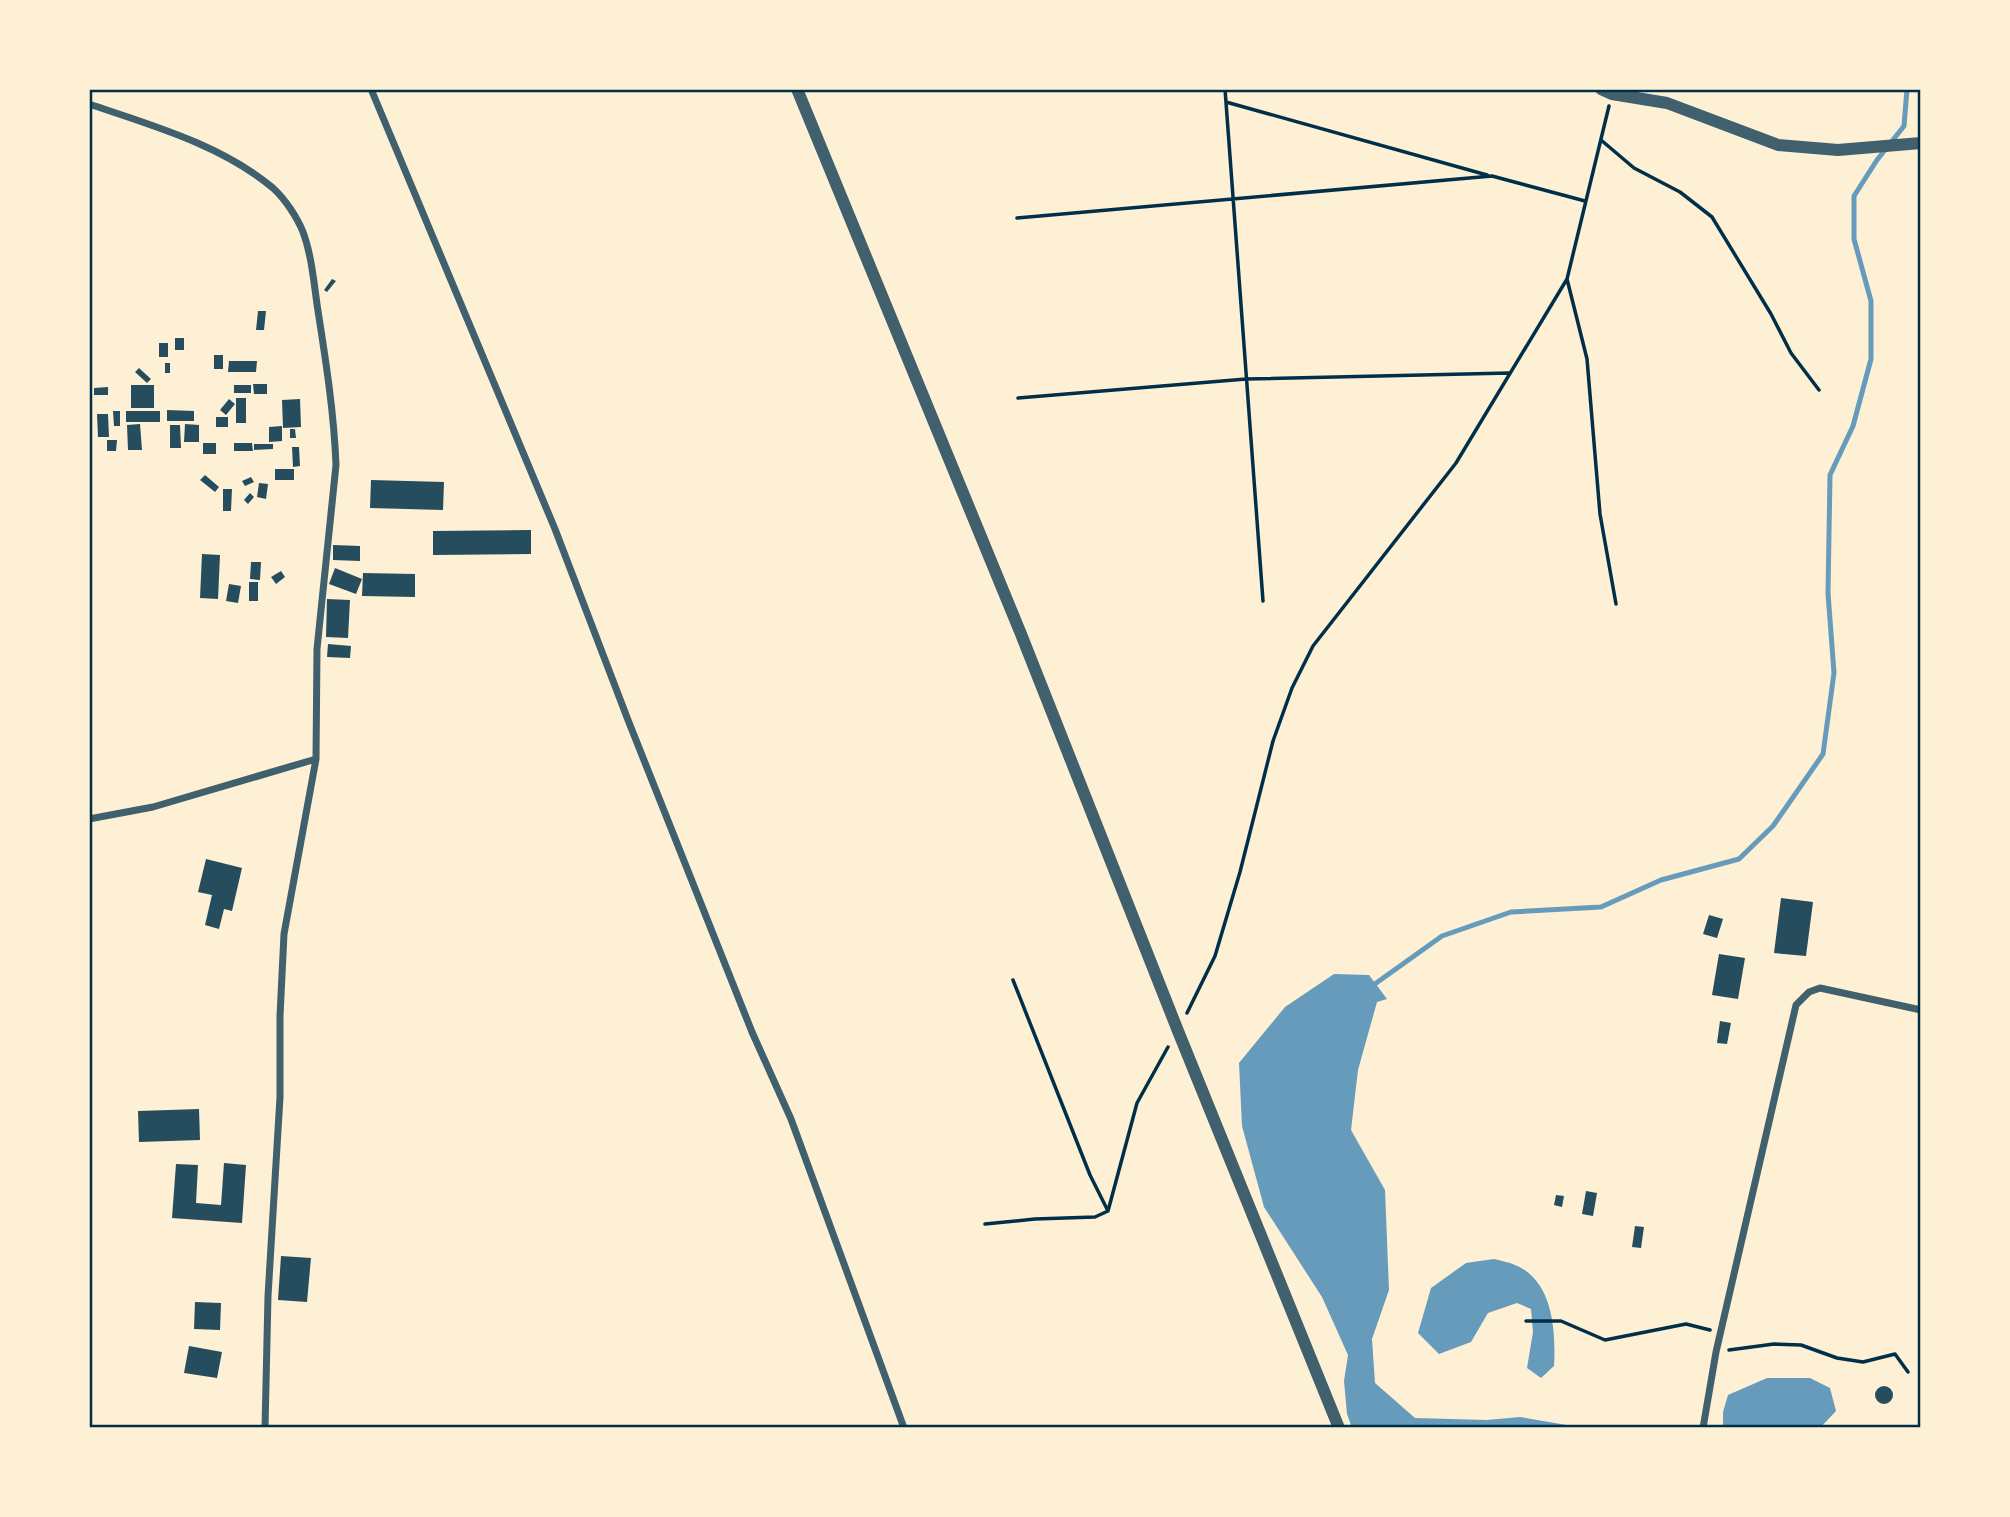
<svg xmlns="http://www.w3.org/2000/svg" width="2010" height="1517" viewBox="0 0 2010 1517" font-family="Lato,sans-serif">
	<rect width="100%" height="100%" fill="#fdf0d5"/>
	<!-- water -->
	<path fill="#669bbc" d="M 1334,974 L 1369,975 L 1387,999 L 1377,1002 L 1358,1070 L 1351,1130 L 1385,1190 L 1389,1290 L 1372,1339 L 1375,1383 L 1415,1418 L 1487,1420 L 1520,1417 L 1584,1428 L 1352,1428 L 1347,1414 L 1344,1381 L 1348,1355 L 1322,1297 L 1264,1207 L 1242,1126 L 1239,1063 L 1285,1007 Z
		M 1494,1259 C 1501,1261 1509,1262 1515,1265 C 1553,1280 1556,1331 1554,1366 L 1541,1378 L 1527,1368 L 1533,1332 L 1531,1309 L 1517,1303 L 1488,1313 L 1471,1342 L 1439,1354 L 1418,1333 L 1431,1288 L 1466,1263 Z
		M 1767,1378 L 1810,1378 L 1830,1388 L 1836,1411 L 1820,1428 L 1723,1428 L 1723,1412 L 1728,1395 Z"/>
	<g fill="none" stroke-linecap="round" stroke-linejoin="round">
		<!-- stream -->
		<path stroke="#669bbc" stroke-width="5" d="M 1372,986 L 1442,936 L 1511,912 L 1601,907 L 1661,880 L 1739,859 L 1773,826 L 1823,754 L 1834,673 L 1828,593 L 1830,475 L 1853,426 L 1871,359 L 1871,301 L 1854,239 L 1854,196 L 1877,160 L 1904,126 L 1907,89"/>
	</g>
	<!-- building -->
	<path fill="#264d5e" d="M 332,279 L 336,281 L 327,292 L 324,290 Z
		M 258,311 L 266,311 L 264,330 L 256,330 Z
		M 175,338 L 184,338 L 184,350 L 175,350 Z
		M 159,343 L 168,343 L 168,357 L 159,357 Z
		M 214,355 L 223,355 L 223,369 L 214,369 Z
		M 229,361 L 257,361 L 256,372 L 228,372 Z
		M 165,363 L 170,363 L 170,373 L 165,373 Z
		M 139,368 L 151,379 L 147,383 L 135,372 Z
		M 253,384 L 267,384 L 267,394 L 254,394 Z
		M 131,385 L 154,385 L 154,408 L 131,408 Z
		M 234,385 L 251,385 L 251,393 L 234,393 Z
		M 108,387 L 108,395 L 94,395 L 94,388 Z
		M 236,398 L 246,398 L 246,423 L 236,423 Z
		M 229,399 L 235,404 L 226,415 L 220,410 Z
		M 300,399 L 301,427 L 283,428 L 282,400 Z
		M 167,410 L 194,411 L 194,421 L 167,421 Z
		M 113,411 L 120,411 L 120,426 L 114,426 Z
		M 126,411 L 160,411 L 160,422 L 126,422 Z
		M 97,414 L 108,414 L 109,437 L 98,437 Z
		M 216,417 L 228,417 L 228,427 L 216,427 Z
		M 140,424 L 142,450 L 128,450 L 127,425 Z
		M 185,424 L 199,425 L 199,442 L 184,442 Z
		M 170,425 L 180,425 L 181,448 L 170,448 Z
		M 282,426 L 282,441 L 269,442 L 269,427 Z
		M 290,429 L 295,429 L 296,438 L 290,438 Z
		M 107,440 L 117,440 L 116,451 L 107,451 Z
		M 203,443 L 216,443 L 216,454 L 203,454 Z
		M 234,443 L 252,443 L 253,451 L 234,451 Z
		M 254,444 L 273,444 L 273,449 L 254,450 Z
		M 292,447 L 299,447 L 300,466 L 293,467 Z
		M 275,469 L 294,469 L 294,480 L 275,480 Z
		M 205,475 L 219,487 L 215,492 L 200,480 Z
		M 251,477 L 254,482 L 245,486 L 242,481 Z
		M 371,480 L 444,482 L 443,510 L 370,508 Z
		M 259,483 L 268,484 L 266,499 L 257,497 Z
		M 223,489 L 232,489 L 231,511 L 223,511 Z
		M 250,493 L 254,497 L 248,504 L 244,500 Z
		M 531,530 L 531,554 L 433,555 L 433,531 Z
		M 333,545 L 360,546 L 360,561 L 333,560 Z
		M 202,554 L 220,555 L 218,599 L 200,598 Z
		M 251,562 L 261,562 L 260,580 L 250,579 Z
		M 335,568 L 362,579 L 356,594 L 329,584 Z
		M 281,571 L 285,577 L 276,584 L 271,577 Z
		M 363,573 L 415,574 L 415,597 L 362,596 Z
		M 249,582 L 258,582 L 258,601 L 249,601 Z
		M 229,584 L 241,586 L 238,603 L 226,601 Z
		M 327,599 L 350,600 L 348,638 L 326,637 Z
		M 328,644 L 351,646 L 350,658 L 327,657 Z
		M 206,859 L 242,868 L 232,911 L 224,909 L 219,929 L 205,925 L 212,895 L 198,892 Z
		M 1781,898 L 1813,902 L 1806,956 L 1774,953 Z
		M 1709,915 L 1723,919 L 1717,938 L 1703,934 Z
		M 1719,954 L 1745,958 L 1738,999 L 1712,995 Z
		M 1720,1021 L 1731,1023 L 1727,1044 L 1717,1043 Z
		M 199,1109 L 200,1140 L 139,1142 L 138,1111 Z
		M 224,1163 L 246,1165 L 242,1223 L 172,1218 L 176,1164 L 198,1165 L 196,1203 L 221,1205 Z
		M 1586,1191 L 1597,1193 L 1593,1216 L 1582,1214 Z
		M 1556,1195 L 1564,1196 L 1562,1207 L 1554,1205 Z
		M 1635,1226 L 1644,1227 L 1641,1248 L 1632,1247 Z
		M 281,1256 L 311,1258 L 307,1302 L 278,1300 Z
		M 195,1302 L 221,1303 L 220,1330 L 194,1329 Z
		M 189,1346 L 222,1352 L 217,1378 L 184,1373 Z
		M1875 1395a9 9 0 1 1 18 0a9 9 0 1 1-18 0Z"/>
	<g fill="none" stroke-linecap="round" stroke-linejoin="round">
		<!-- path -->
		<path stroke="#003049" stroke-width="3.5" d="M 1225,89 L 1263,601
			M 1226,102 L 1487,175
			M 1601,140 L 1634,168 L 1680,192 L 1712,217 L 1771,314 L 1791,353 L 1819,390
			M 1017,218 L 1492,176 L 1585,201
			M 1567,279 L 1587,359 L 1600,514 L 1616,604
			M 1018,398 L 1246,379 L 1509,373
			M 1013,980 L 1090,1175 L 1107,1209
			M 1187,1013 L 1215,956 L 1240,872 L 1273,741 L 1292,688 L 1313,646 L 1456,463 L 1567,279 L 1609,106
			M 985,1224 L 1035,1219 L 1095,1217 L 1108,1211 L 1137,1103 L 1168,1047
			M 1526,1321 L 1561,1321 L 1605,1340 L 1686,1324 L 1710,1330
			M 1729,1350 L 1774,1344 L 1801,1345 L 1837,1358 L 1863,1362 L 1895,1354 L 1908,1372"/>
		<!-- minor -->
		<path stroke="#3f606c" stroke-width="7" d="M 371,89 L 555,529 L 628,720 L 752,1032 L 791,1119 L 904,1428
			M 89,104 C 151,125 222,145 273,188 C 285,199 297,217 303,232 C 312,256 314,285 318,311 C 326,362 334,413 336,465 L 317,649 L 316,759 L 284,934 L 280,1016 L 280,1097 L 268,1296 L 265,1428
			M 89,819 L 153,807 L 316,759
			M 1703,1428 L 1716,1352 L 1796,1005 L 1809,992 L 1820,988 L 1921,1010"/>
		<!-- tertiary -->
		<path stroke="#3f606c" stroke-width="12" d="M 797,89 L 1021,634 L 1178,1031 L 1339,1428
			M 1601,89 L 1612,94 L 1667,103 L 1778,145 L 1838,150 L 1921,143"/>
	</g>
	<!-- border -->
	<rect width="2010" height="1517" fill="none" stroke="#fdf0d5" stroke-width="182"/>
	<rect x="91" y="91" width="1828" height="1335" fill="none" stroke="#003049" stroke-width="2.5"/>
</svg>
